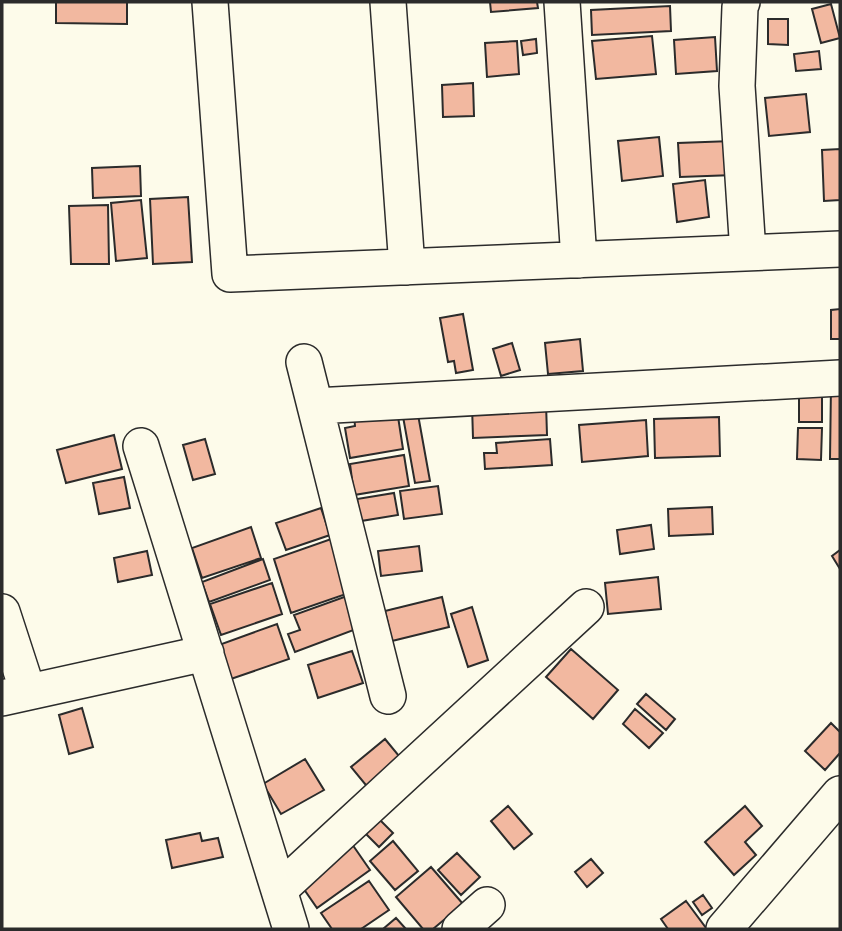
<svg xmlns="http://www.w3.org/2000/svg" width="842" height="931" viewBox="0 0 842 931" font-family="'Nunito Sans',sans-serif">
	<rect width="100%" height="100%" fill="#fdfbea"/>
	<!-- building -->
	<path fill="#f2b8a0" stroke="#2b2b2b" stroke-width="2" d="M 56,2 L 127,2 L 127,24 L 56,23 Z
		M 490,2 L 537,2 L 538,8 L 491,12 Z
		M 831,4 L 840,38 L 821,43 L 812,9 Z
		M 670,6 L 671,31 L 592,35 L 591,10 Z
		M 768,19 L 788,19 L 788,45 L 768,44 Z
		M 652,36 L 656,74 L 596,79 L 592,41 Z
		M 715,37 L 717,71 L 676,74 L 674,40 Z
		M 536,39 L 537,53 L 523,55 L 521,41 Z
		M 517,41 L 519,74 L 487,77 L 485,43 Z
		M 819,51 L 821,69 L 796,71 L 794,54 Z
		M 473,83 L 474,116 L 443,117 L 442,85 Z
		M 806,94 L 810,132 L 769,136 L 765,98 Z
		M 659,137 L 663,176 L 622,181 L 618,141 Z
		M 732,141 L 734,175 L 680,177 L 678,143 Z
		M 840,149 L 840,200 L 824,201 L 822,150 Z
		M 140,166 L 141,196 L 93,198 L 92,168 Z
		M 705,180 L 709,217 L 677,222 L 673,184 Z
		M 188,197 L 192,262 L 153,264 L 150,199 Z
		M 141,200 L 147,258 L 116,261 L 111,203 Z
		M 108,205 L 109,264 L 71,264 L 69,206 Z
		M 840,309 L 840,339 L 831,339 L 831,310 Z
		M 463,314 L 473,370 L 456,373 L 454,361 L 448,362 L 440,318 Z
		M 580,339 L 583,371 L 548,374 L 545,343 Z
		M 512,343 L 520,370 L 501,376 L 493,349 Z
		M 831,385 L 840,385 L 840,459 L 830,459 Z
		M 799,387 L 822,387 L 822,422 L 799,422 Z
		M 546,403 L 547,435 L 473,438 L 472,405 Z
		M 417,409 L 430,481 L 415,483 L 402,411 Z
		M 397,410 L 403,449 L 350,458 L 345,428 L 355,426 L 354,416 Z
		M 719,417 L 720,456 L 655,458 L 654,419 Z
		M 646,420 L 648,456 L 582,462 L 579,425 Z
		M 798,428 L 822,428 L 821,460 L 797,459 Z
		M 114,435 L 122,469 L 66,483 L 57,450 Z
		M 205,439 L 215,474 L 193,480 L 183,445 Z
		M 550,439 L 552,465 L 485,469 L 484,453 L 497,453 L 496,443 Z
		M 404,455 L 409,486 L 354,495 L 350,464 Z
		M 124,477 L 130,508 L 99,514 L 93,483 Z
		M 438,486 L 442,514 L 404,519 L 400,491 Z
		M 394,493 L 398,515 L 361,521 L 357,499 Z
		M 712,507 L 713,534 L 669,536 L 668,509 Z
		M 321,508 L 330,535 L 286,550 L 276,523 Z
		M 651,525 L 654,549 L 620,554 L 617,530 Z
		M 251,527 L 261,558 L 202,578 L 192,548 Z
		M 334,538 L 352,592 L 291,613 L 274,559 Z
		M 419,546 L 422,571 L 381,576 L 378,551 Z
		M 840,550 L 840,569 L 832,556 Z
		M 147,551 L 152,575 L 118,582 L 114,558 Z
		M 263,559 L 270,580 L 209,602 L 202,582 Z
		M 658,577 L 661,609 L 608,614 L 605,583 Z
		M 272,583 L 282,614 L 221,635 L 210,604 Z
		M 347,596 L 359,628 L 295,652 L 288,634 L 300,630 L 294,615 Z
		M 442,597 L 449,627 L 392,641 L 385,611 Z
		M 472,607 L 488,660 L 468,667 L 451,614 Z
		M 277,624 L 289,659 L 228,680 L 216,646 Z
		M 571,649 L 618,690 L 593,719 L 546,677 Z
		M 352,651 L 363,683 L 318,698 L 308,665 Z
		M 646,694 L 675,719 L 666,730 L 637,704 Z
		M 82,708 L 93,747 L 69,754 L 59,715 Z
		M 635,709 L 663,733 L 649,748 L 623,724 Z
		M 831,723 L 840,732 L 840,753 L 825,770 L 805,751 Z
		M 385,739 L 404,762 L 370,790 L 351,767 Z
		M 305,759 L 324,790 L 281,814 L 263,784 Z
		M 508,806 L 532,834 L 514,849 L 491,821 Z
		M 745,806 L 762,826 L 745,842 L 756,855 L 734,875 L 705,842 Z
		M 374,814 L 393,833 L 379,847 L 360,828 Z
		M 200,833 L 202,841 L 218,838 L 223,857 L 172,868 L 166,840 Z
		M 393,841 L 418,871 L 395,890 L 370,861 Z
		M 352,844 L 370,870 L 317,908 L 299,882 Z
		M 457,853 L 480,877 L 461,895 L 438,870 Z
		M 591,859 L 603,873 L 587,887 L 575,872 Z
		M 431,867 L 463,904 L 433,929 L 423,929 L 396,897 Z
		M 369,881 L 389,910 L 361,929 L 332,929 L 321,913 Z
		M 703,895 L 712,908 L 702,915 L 693,902 Z
		M 686,901 L 706,928 L 704,929 L 668,929 L 661,919 Z
		M 396,918 L 406,929 L 383,929 Z"/>
	<g fill="none" stroke-linecap="round" stroke-linejoin="round">
		<defs>
			<path id="minor" d="M 210,2 L 230,274 L 840,249
				M 388,2 L 407,267
				M 562,2 L 579,260
				M 742,2 L 740,7 L 737,86 L 748,253
				M 304,362 L 388,696
				M 315,406 L 840,378
				M 141,446 L 291,929
				M 2,612 L 28,692
				M 2,698 L 206,653
				M 279,890 L 586,607
				M 460,929 L 487,905
				M 724,929 L 840,794"/>
		</defs>
		<!-- minor casing -->
		<use href="#minor" stroke="#2b2b2b" stroke-width="38"/>
		<!-- minor -->
		<use href="#minor" stroke="#fdfbea" stroke-width="35"/>
	</g>
	<!-- border -->
	<rect width="842" height="931" fill="none" stroke="#2b2b2b" stroke-width="7"/>
</svg>
